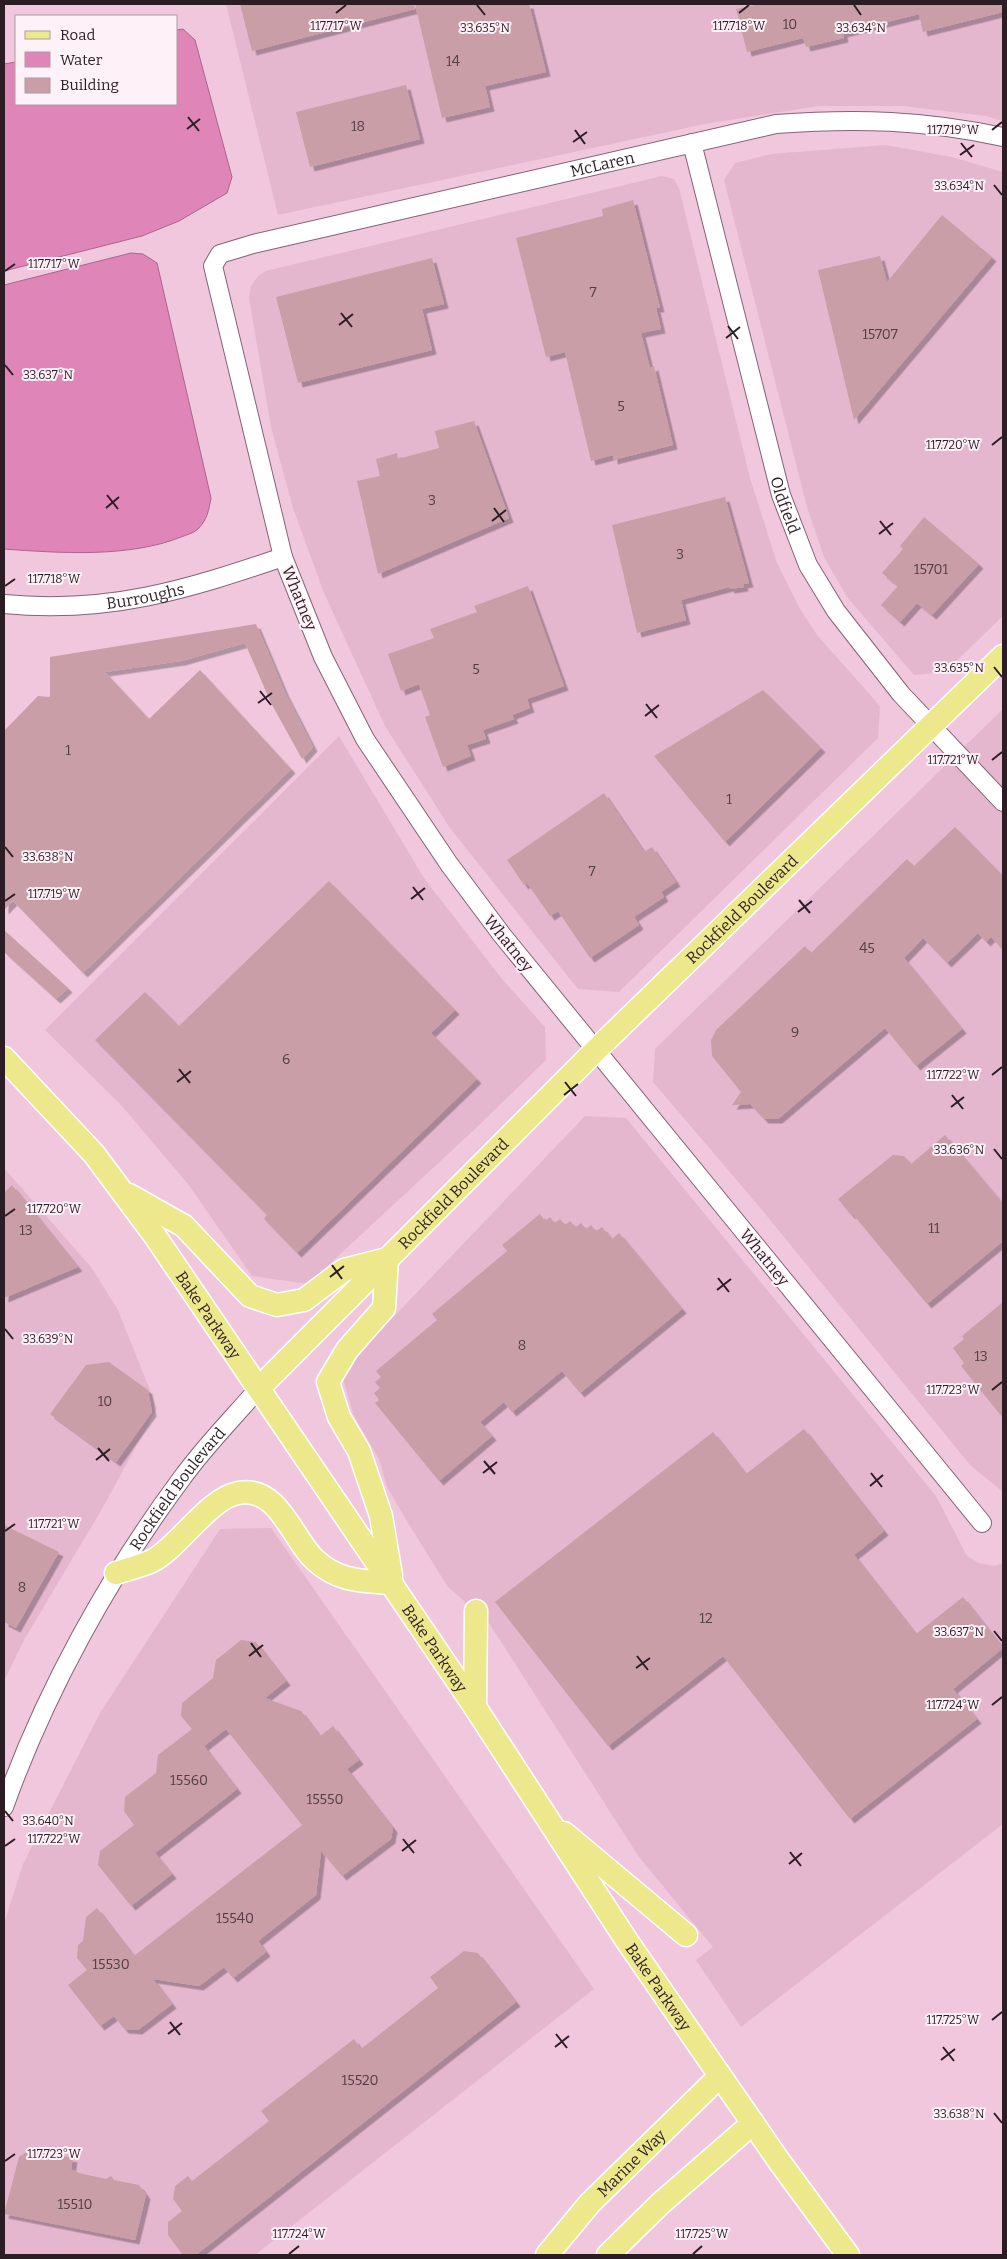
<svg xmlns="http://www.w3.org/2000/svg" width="1007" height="2259" viewBox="0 0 1007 2259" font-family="Bitter,serif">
	<defs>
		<filter id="shadow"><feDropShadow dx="4.5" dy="4.5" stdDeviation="0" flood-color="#0004"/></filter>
	</defs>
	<rect width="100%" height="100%" fill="#f0c7dc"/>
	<!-- built -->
	<path fill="#e5b7cf" d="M 226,4 L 1003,4 L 1003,121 L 986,116 L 903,106 L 818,106 L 705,124 L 278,215 Z
		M 886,145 L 952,157 L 1003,172 L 1003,616 L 945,672 L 914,675 L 847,597 L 824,557 L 807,507 L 724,180 L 735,163 L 771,154 Z
		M 662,176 L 674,179 L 679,188 L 750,478 L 777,563 L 799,607 L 817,635 L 880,706 L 878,738 L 619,992 L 578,989 L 450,828 L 385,726 L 324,593 L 293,508 L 271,427 L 249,298 L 251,286 L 258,276 L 266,271 Z
		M 1003,709 L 1003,1492 L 971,1466 L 757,1204 L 653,1082 L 655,1049 Z
		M 339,736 L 424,878 L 502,979 L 545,1027 L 546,1060 L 475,1129 L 308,1284 L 252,1276 L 188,1184 L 121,1105 L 45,1030 Z
		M 585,1116 L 626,1118 L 936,1496 L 967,1556 L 979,1563 L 994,1566 L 1003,1563 L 1003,1824 L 741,2027 L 696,1960 L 713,1947 L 639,1857 L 489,1623 L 448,1587 L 408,1523 L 387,1487 L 379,1459 L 354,1416 L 341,1372 Z
		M 4,1168 L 91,1267 L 118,1310 L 157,1408 L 102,1509 L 24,1640 L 4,1681 Z
		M 271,1528 L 594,1989 L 255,2255 L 4,2255 L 4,1924 L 23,1864 L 100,1713 L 220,1529 Z"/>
	<!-- water -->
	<path fill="#df85b8" stroke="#a9668c" d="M 183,29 L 195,40 L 232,177 L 227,193 L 179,221 L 142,236 L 4,271 L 4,64 L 16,62 L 16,104 L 176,104 L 176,30 Z
		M 131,253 L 143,254 L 157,263 L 211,498 C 209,510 207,520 198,529 C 194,533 186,535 181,537 C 129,558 59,553 4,549 L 4,285 Z"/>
	<!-- building -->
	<path fill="#ca9ea6" filter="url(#shadow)" d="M 240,4 L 414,4 L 415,9 L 252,51 Z
		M 415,4 L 529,4 L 546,72 L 485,86 L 490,107 L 442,118 Z
		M 760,4 L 1003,4 L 1003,12 L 923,32 L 919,14 L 843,33 L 844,38 L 806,47 L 803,38 L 747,52 L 736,9 Z
		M 406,85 L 420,139 L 310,167 L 296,112 Z
		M 633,200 L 660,308 L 656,308 L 661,329 L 641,333 L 650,368 L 654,366 L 673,445 L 613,460 L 613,455 L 591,461 L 565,352 L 546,357 L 516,238 L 603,216 L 602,209 Z
		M 942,215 L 992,257 L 854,420 L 818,270 L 880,256 L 887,282 Z
		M 432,258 L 444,304 L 422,309 L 432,350 L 298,383 L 276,297 Z
		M 474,421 L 509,518 L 378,574 L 357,481 L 380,476 L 376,459 L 397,453 L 398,459 L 439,448 L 435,431 Z
		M 725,497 L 749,583 L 743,584 L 744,587 L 730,589 L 729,587 L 681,600 L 686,620 L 637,633 L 612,525 Z
		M 924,517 L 979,564 L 932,615 L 917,603 L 900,622 L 881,605 L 898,586 L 882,573 L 903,549 L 900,546 Z
		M 528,586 L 564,686 L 527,699 L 530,708 L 512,715 L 514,719 L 483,730 L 486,739 L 467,745 L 471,756 L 443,767 L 425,717 L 430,715 L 419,684 L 401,691 L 388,654 L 434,638 L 430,629 L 477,612 L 474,606 Z
		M 256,624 L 285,693 L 313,747 L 302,759 L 271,703 L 245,643 L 181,661 L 105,672 L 149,719 L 200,670 L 291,769 L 83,973 L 13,901 L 4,910 L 4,731 L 38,696 L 50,697 L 50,657 Z
		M 763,690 L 821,748 L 725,842 L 654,756 Z
		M 604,793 L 644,852 L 652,847 L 676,882 L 661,892 L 664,897 L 634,917 L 639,925 L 590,958 L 558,911 L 550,916 L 527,883 L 524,885 L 507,860 Z
		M 955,827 L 1003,876 L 1003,950 L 991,937 L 986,942 L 978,933 L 947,963 L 923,938 L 904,958 L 962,1029 L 916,1066 L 885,1028 L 778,1119 L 764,1119 L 750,1104 L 732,1105 L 741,1092 L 712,1056 L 711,1040 L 716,1030 L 805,946 L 811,953 L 907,859 L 914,866 Z
		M 329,881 L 455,1010 L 431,1033 L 477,1079 L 297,1253 L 264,1219 L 267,1215 L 95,1040 L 145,992 L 179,1026 Z
		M 4,930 L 68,988 L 56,999 L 4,952 Z
		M 945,1135 L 1003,1204 L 1003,1241 L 927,1304 L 852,1213 L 851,1215 L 838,1199 L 893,1155 L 904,1156 L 911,1164 Z
		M 12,1185 L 78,1267 L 4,1298 L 4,1193 Z
		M 540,1214 L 545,1221 L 550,1217 L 555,1223 L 560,1219 L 565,1225 L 570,1221 L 576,1227 L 581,1223 L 586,1229 L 591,1225 L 596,1231 L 602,1227 L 612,1239 L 619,1233 L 682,1309 L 580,1393 L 562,1371 L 512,1412 L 504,1402 L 480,1422 L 492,1436 L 439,1481 L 375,1403 L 379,1400 L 374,1393 L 380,1388 L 375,1382 L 381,1377 L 376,1371 L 437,1320 L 432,1314 L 507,1251 L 502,1245 Z
		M 1003,1302 L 1003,1418 L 961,1366 L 964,1363 L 953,1348 L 964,1339 L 962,1336 Z
		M 109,1362 L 148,1390 L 152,1412 L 116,1462 L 50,1414 L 86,1365 Z
		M 804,1429 L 884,1531 L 854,1555 L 916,1634 L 963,1597 L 1003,1648 L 953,1689 L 977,1719 L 850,1819 L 723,1656 L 608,1746 L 495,1602 L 713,1432 L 746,1474 Z
		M 4,1525 L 59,1552 L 16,1628 L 4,1622 Z
		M 241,1640 L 256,1642 L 286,1681 L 265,1698 L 301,1711 L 320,1736 L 333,1726 L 359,1760 L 347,1769 L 393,1828 L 391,1839 L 342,1876 L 321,1851 L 316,1895 L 258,1941 L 266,1952 L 233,1978 L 224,1967 L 199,1986 L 153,1979 L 172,2004 L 138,2030 L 124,2029 L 114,2016 L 100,2026 L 68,1985 L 87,1970 L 77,1958 L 78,1945 L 83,1941 L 86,1917 L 97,1908 L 134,1956 L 302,1825 L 226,1729 L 204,1746 L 237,1789 L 155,1853 L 172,1874 L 131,1906 L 98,1865 L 100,1851 L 134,1825 L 124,1811 L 125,1797 L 156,1773 L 158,1755 L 192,1729 L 181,1716 L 182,1703 L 213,1678 L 216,1660 Z
		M 464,1951 L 478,1953 L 516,2002 L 196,2255 L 183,2255 L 168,2235 L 168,2222 L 182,2211 L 173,2199 L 175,2186 L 188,2176 L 192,2181 L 269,2121 L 261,2111 L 354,2039 L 361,2049 L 438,1988 L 430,1977 Z
		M 31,2149 L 73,2158 L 71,2169 L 79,2173 L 106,2179 L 111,2176 L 114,2180 L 139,2185 L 146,2195 L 135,2240 L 4,2214 L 19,2157 Z"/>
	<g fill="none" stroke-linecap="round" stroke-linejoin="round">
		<defs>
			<g id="minor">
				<path id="s1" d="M 692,143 L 781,495 L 808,565 L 836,611 L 901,694 L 1003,802"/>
				<path id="s2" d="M 4,604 C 109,614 186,590 283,557"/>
				<path id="s3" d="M 982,1523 L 502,935 L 449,864 L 365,739 L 323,657 L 283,557 L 213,266 L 220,254 L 253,244 L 776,124 C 857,118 924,120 1003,137"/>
				<path id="s4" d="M 4,1807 C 45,1692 109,1576 182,1478 C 205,1446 233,1418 259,1388"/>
			</g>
			<g id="major">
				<path id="s5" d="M 4,1058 L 94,1154 L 155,1236 L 475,1707 L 627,1941 L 779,2161 L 848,2255"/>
				<path d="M 129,1195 L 184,1226 L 250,1296 L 277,1305 L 304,1300 L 344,1270 L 387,1259"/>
				<path d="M 387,1259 L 384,1308 L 347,1350 L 328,1382 L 339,1417 L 359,1451 L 381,1516 L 391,1575"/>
				<path id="s6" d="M 259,1388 L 596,1050 L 1003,656"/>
				<path d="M 116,1573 C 128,1569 141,1566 152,1561 C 178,1548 209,1498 238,1493 C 278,1485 292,1538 314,1559 C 338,1582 362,1581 392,1583"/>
				<path d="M 475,1707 L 476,1611"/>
				<path d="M 564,1833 L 686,1935"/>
				<path id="s7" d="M 547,2255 L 590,2203 L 720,2076"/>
				<path d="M 608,2255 L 661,2203 L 753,2123"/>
			</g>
		</defs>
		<!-- minor casing -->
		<use href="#minor" stroke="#866276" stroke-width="20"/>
		<!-- major casing -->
		<use href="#major" stroke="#fff" stroke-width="25"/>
		<!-- minor -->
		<use href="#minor" stroke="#fff" stroke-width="18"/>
		<!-- major -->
		<use href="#major" stroke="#ede88c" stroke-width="22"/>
	</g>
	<!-- ticks -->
	<path fill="none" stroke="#2c1d25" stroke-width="2" d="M 477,5 L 485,15M 854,5 L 861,15M 336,13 L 346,5M 739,13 L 749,5M 188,117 L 199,131M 187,129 L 200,119M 575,130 L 585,144M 992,130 L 1002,122M 573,142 L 587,132M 961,143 L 972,157M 960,155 L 974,145M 994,185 L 1002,195M 5,271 L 15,264M 341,313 L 352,327M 339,325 L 353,314M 728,326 L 738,339M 726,338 L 740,327M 5,365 L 13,375M 992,445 L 1002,437M 107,495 L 118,509M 106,508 L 119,497M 494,508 L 504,522M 492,521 L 506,510M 880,521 L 891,535M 879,534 L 893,523M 5,586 L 15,579M 994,667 L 1002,677M 260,691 L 271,705M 258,703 L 272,693M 646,704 L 657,718M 645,716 L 659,705M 992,760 L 1002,752M 5,847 L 13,857M 413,887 L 423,900M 411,899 L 425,888M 799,900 L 810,913M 5,901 L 15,894M 798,912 L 812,901M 179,1069 L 190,1083M 992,1075 L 1002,1067M 177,1082 L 191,1071M 565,1082 L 576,1096M 564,1095 L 578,1084M 952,1095 L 963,1109M 951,1107 L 964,1097M 994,1149 L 1002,1159M 5,1216 L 15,1209M 332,1265 L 342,1279M 330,1277 L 344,1266M 718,1278 L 729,1292M 717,1290 L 731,1279M 5,1329 L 13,1339M 992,1390 L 1002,1382M 98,1448 L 109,1461M 96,1460 L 110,1449M 484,1461 L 495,1474M 483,1473 L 497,1462M 871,1473 L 882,1487M 870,1486 L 883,1475M 5,1531 L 15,1524M 994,1631 L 1002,1641M 251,1643 L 261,1657M 249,1656 L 263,1645M 637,1656 L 648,1670M 636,1668 L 650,1658M 992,1705 L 1002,1697M 5,1811 L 13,1821M 403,1839 L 414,1853M 5,1846 L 15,1839M 402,1851 L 416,1840M 790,1852 L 801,1866M 789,1864 L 802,1853M 992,2020 L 1002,2012M 170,2022 L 180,2035M 168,2034 L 182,2023M 556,2034 L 567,2048M 555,2047 L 569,2036M 943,2047 L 954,2061M 941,2060 L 955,2049M 994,2113 L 1002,2123M 5,2161 L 15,2154M 289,2254 L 299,2246M 693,2254 L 702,2246"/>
	<g text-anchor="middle" stroke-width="4" stroke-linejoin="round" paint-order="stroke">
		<!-- number labels -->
		<g font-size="14" fill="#543d45">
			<text x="790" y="29">10</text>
			<text x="453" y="66">14</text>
			<text x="358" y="131">18</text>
			<text x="593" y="297">7</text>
			<text x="880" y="339">15707</text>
			<text x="621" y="411">5</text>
			<text x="432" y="505">3</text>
			<text x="680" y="559">3</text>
			<text x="931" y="574">15701</text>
			<text x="476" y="674">5</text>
			<text x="68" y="755">1</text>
			<text x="729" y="804">1</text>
			<text x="592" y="876">7</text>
			<text x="867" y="953">45</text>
			<text x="795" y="1037">9</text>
			<text x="286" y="1064">6</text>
			<text x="934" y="1233">11</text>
			<text x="26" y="1235">13</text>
			<text x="522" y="1350">8</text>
			<text x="981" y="1361">13</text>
			<text x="105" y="1406">10</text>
			<text x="22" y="1592">8</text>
			<text x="706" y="1623">12</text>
			<text x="189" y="1785">15560</text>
			<text x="325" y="1804">15550</text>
			<text x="235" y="1923">15540</text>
			<text x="111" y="1969">15530</text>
			<text x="360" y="2085">15520</text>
			<text x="75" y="2209">15510</text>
		</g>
		<!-- street labels -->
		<g font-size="16" fill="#2c1d25" stroke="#fef1f7">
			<text dy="6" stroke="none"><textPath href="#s3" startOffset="1904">McLaren</textPath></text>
			<text dy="6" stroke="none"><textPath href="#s1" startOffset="374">Oldfield</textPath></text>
			<text dy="6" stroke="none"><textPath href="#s2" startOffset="142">Burroughs</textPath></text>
			<text transform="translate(300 598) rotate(68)" y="6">Whatney</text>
			<text dy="6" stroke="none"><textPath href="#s6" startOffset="680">Rockfield Boulevard</textPath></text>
			<text transform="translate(509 943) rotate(51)" y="6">Whatney</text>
			<text dy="6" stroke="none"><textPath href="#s6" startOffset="275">Rockfield Boulevard</textPath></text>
			<text transform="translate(765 1257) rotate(51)" y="6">Whatney</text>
			<text dy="6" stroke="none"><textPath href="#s5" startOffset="329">Bake Parkway</textPath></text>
			<text dy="6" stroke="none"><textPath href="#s4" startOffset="364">Rockfield Boulevard</textPath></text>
			<text dy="6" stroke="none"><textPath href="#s5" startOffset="732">Bake Parkway</textPath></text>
			<text dy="6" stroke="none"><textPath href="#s5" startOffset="1138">Bake Parkway</textPath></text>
			<text dy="6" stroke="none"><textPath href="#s7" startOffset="125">Marine Way</textPath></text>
		</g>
	</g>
	<g font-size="12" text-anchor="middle" fill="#2c1d25" stroke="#fef1f7" stroke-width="4" stroke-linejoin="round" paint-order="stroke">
		<text x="336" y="30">117.717°W</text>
		<text x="739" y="30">117.718°W</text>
		<text x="485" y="32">33.635°N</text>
		<text x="861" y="32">33.634°N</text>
		<text x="953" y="134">117.719°W</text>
		<text x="959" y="190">33.634°N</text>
		<text x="54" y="268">117.717°W</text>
		<text x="48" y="379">33.637°N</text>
		<text x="953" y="449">117.720°W</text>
		<text x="54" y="583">117.718°W</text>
		<text x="959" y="672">33.635°N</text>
		<text x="953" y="764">117.721°W</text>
		<text x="48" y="861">33.638°N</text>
		<text x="54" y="898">117.719°W</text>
		<text x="953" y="1079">117.722°W</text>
		<text x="959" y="1154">33.636°N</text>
		<text x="54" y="1213">117.720°W</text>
		<text x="48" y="1343">33.639°N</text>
		<text x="953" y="1394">117.723°W</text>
		<text x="54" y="1528">117.721°W</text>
		<text x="959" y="1636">33.637°N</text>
		<text x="953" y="1709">117.724°W</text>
		<text x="48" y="1825">33.640°N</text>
		<text x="54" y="1843">117.722°W</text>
		<text x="953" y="2024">117.725°W</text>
		<text x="959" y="2118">33.638°N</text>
		<text x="54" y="2158">117.723°W</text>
		<text x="299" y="2238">117.724°W</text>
		<text x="702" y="2238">117.725°W</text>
	</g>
	<!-- border -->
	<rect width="1007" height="2259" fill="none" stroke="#2c1d25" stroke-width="10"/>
	<!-- legend -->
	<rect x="15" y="15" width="162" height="90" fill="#fef1f7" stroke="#aa9ca3"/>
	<rect x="25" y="31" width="25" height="8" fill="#ede88c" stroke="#aa9ca3"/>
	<text x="60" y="40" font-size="15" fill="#2c1d25">Road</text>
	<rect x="25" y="52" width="25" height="15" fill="#df85b8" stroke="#aa9ca3"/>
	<text x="60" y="65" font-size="15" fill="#2c1d25">Water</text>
	<rect x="25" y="78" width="25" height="15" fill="#ca9ea6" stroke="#aa9ca3"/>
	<text x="60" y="90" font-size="15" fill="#2c1d25">Building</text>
</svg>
